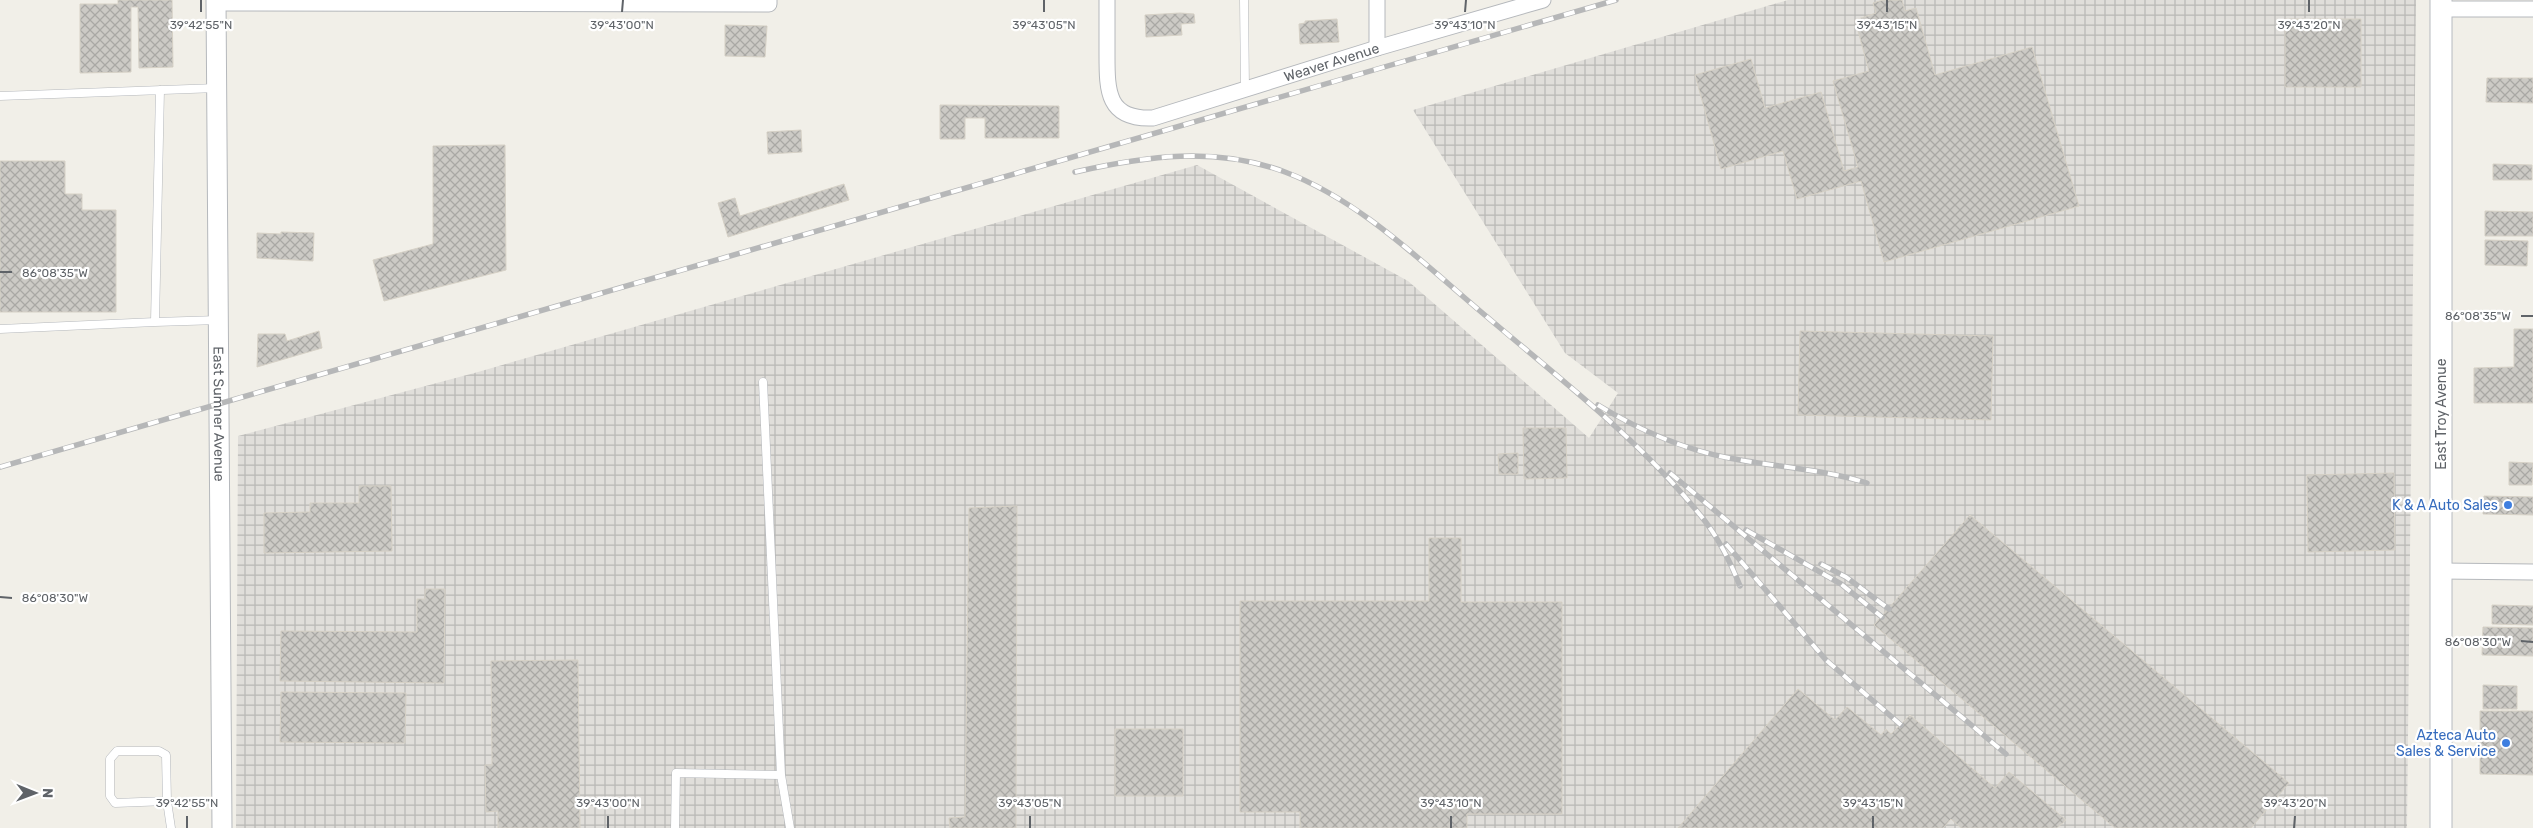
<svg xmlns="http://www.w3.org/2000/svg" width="2533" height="828" viewBox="0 0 2533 828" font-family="Rubik,sans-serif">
	<defs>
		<pattern id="industrial-grid" width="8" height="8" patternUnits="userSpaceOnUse" patternTransform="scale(1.25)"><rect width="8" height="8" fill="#e0deda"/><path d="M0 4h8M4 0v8" fill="none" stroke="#b9b8b5"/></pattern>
		<pattern id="building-cross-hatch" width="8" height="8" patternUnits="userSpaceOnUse" patternTransform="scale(1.25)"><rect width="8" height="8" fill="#cccac5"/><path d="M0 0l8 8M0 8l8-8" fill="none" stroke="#a9a8a4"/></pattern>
	</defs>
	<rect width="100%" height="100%" fill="#f1efe8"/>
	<!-- industrial -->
	<path fill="url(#industrial-grid)" d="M 1788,0 L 2416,0 L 2407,828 L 236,828 L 238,436 L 478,372 L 1197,165 L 1408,281 L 1589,438 L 1618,393 L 1565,353 L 1413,110 Z"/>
	<!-- building -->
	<path fill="url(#building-cross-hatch)" stroke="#d6d1c6" d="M 118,0 L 172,0 L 173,67 L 139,68 L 138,7 L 131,7 L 131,72 L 80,73 L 80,4 L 118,4 Z
		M 1883,0 L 1902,0 L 1905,11 L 1916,8 L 1935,75 L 2032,47 L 2079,206 L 1884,262 L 1861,181 L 1797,199 L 1783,151 L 1721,169 L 1695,75 L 1751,59 L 1765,108 L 1821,92 L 1844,171 L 1858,167 L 1833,81 L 1869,71 L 1855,20 L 1876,13 L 1873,3 Z
		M 1180,13 L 1194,14 L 1195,23 L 1181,24 L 1182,35 L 1146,37 L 1145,15 Z
		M 1337,19 L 1339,42 L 1300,44 L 1299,24 L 1305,23 L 1305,21 Z
		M 2285,19 L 2361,19 L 2361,87 L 2285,87 Z
		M 725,25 L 767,26 L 765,57 L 725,56 Z
		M 2487,78 L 2533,78 L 2533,103 L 2486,102 Z
		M 940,105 L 1059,106 L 1059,138 L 985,138 L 985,118 L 965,118 L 965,139 L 940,139 Z
		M 801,130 L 802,152 L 768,154 L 767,132 Z
		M 505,145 L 506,270 L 384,301 L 373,260 L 433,244 L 433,146 Z
		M 0,161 L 65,161 L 65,194 L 82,194 L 82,210 L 116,210 L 116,312 L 0,312 Z
		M 2493,164 L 2532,165 L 2532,180 L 2493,180 Z
		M 844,184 L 849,200 L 728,237 L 718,203 L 735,198 L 740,216 Z
		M 2485,211 L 2533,212 L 2533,236 L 2485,236 Z
		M 281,232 L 314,233 L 313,261 L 257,258 L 257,233 L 281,234 Z
		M 2485,240 L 2528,241 L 2527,266 L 2485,265 Z
		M 2514,329 L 2533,329 L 2533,403 L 2474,403 L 2474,368 L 2514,367 Z
		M 319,331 L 322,348 L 257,367 L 258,334 L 285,334 L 287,341 Z
		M 1800,331 L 1993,336 L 1991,420 L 1798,415 Z
		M 1523,428 L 1566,428 L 1567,478 L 1524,479 Z
		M 1518,453 L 1518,474 L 1499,474 L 1498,454 Z
		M 2509,462 L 2533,463 L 2532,485 L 2509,485 Z
		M 2394,473 L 2395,550 L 2308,552 L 2307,475 Z
		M 359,486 L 391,486 L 392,551 L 264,553 L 264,513 L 310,512 L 310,503 L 359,503 Z
		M 2484,496 L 2533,497 L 2533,515 L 2483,514 Z
		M 1017,506 L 1016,828 L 950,828 L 949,818 L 965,817 L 969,508 Z
		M 1970,515 L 2289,783 L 2251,828 L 2115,828 L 1874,625 Z
		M 1429,538 L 1461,538 L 1461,602 L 1562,602 L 1562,814 L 1467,814 L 1467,828 L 1300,828 L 1300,812 L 1240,812 L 1240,601 L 1429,601 Z
		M 425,589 L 445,589 L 444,683 L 280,681 L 281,631 L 417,632 L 417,599 L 425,599 Z
		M 2492,605 L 2533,606 L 2533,625 L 2492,624 Z
		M 2483,627 L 2533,628 L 2533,656 L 2482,655 Z
		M 578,660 L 580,828 L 498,828 L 498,811 L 486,812 L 485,765 L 492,765 L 491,661 Z
		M 2483,685 L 2517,686 L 2517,709 L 2483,709 Z
		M 1798,689 L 1835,720 L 1847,707 L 1881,735 L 1886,729 L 1891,734 L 1910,715 L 1995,788 L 2009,772 L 2066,820 L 2057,828 L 1961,828 L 1951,819 L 1943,828 L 1678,828 Z
		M 281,692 L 406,693 L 405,743 L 280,742 Z
		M 2480,711 L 2533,711 L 2533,775 L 2480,774 Z
		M 1115,729 L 1183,729 L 1183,796 L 1115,796 Z"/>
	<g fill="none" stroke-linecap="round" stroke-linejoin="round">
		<defs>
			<path id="service" d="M 1244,0 L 1245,89
				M 160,90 L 155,322 L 219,320
				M 0,96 L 217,88
				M 0,329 L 155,322
				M 763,382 L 781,775
				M 167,801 L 115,803 L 110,796 L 110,759 L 117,751 L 159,751 L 166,755 L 167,801 L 171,828
				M 675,828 L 676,773 L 781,775 L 790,828"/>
			<g id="minor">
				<path id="s1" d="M 1107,0 C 1107,18 1107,37 1107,55 C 1107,91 1107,120 1153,118 L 1377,48 L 1543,0"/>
				<path d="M 1377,0 L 1377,48"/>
				<path d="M 216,3 L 769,4 L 769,0"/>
				<path d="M 2441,9 L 2533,9"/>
				<path d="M 2441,571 L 2533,572"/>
			</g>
			<g id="tertiary">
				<path id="s2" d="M 216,0 L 222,828"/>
			</g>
			<path id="secondary" d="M 2441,828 L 2441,0"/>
		</defs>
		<!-- service casing -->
		<use href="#service" stroke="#b5b8bc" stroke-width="9"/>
		<!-- minor casing -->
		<use href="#minor" stroke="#b5b8bc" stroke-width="17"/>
		<!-- tertiary casing -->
		<use href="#tertiary" stroke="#b5b8bc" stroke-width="21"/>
		<!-- secondary casing -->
		<use href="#secondary" stroke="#b6babf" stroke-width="23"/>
		<!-- service -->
		<use href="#service" stroke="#fff" stroke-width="8"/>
		<!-- minor -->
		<use href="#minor" stroke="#fff" stroke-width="15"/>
		<!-- tertiary -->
		<use href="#tertiary" stroke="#fff" stroke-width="19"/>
		<!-- secondary -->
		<use href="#secondary" stroke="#fff" stroke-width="21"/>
		<defs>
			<path id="rail" d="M 1075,172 C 1146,156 1215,146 1285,172 C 1360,200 1425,265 1486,316 C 1560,379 1640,440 1701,516 C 1718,537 1730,561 1740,586
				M 1598,405 C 1639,430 1682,449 1729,458 C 1775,467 1823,469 1867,483
				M 0,467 L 1616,0
				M 1670,473 L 2006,754
				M 1746,530 L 1841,584 L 1882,617
				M 1726,544 L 1826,660 L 1901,725
				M 1821,564 L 1846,577 L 1889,609"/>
		</defs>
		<!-- rail casing -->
		<use href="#rail" stroke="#b6b7b8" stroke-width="5.5"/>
		<!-- rail -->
		<use href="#rail" stroke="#fff" stroke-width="4" stroke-dasharray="11" stroke-linecap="butt"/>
	</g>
	<!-- ticks -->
	<path fill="none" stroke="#5f6368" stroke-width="2" d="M 201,12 L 201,0M 622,12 L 623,0M 1044,12 L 1044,0M 1465,12 L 1466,0M 1887,12 L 1887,0M 2309,12 L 2309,0M 0,272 L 12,272M 2521,316 L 2533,316M 0,597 L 12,598M 2521,641 L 2533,642M 187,828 L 187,816M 608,828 L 608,816M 1030,828 L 1030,816M 1451,828 L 1451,816M 1873,828 L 1873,816M 2294,828 L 2295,816"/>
	<!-- markers -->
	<g fill="#3f7fe0" stroke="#fff" stroke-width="2">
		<circle cx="2508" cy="505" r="5"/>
		<circle cx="2506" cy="743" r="5"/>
	</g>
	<g text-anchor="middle" stroke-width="4.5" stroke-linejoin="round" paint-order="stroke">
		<!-- street labels -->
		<g font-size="14" fill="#5f6368" stroke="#fff">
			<text dy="5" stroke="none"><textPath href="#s1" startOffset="335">Weaver Avenue</textPath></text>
			<text dy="5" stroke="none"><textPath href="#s2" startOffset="414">East Sumner Avenue</textPath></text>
			<text transform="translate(2441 414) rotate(-90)" y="5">East Troy Avenue</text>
		</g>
		<!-- shop labels -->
		<g font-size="14" fill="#366cbe" stroke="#fff" text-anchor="end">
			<text x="2498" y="510">K &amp; A Auto Sales</text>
			<text x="2496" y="740">Azteca Auto<tspan x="2496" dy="16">Sales &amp; Service</tspan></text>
		</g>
	</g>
	<g font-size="12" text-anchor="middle" fill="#5f6368" stroke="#fff" stroke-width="4.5" stroke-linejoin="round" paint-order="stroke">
		<text x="201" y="29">39°42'55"N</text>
		<text x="622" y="29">39°43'00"N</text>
		<text x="1044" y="29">39°43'05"N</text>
		<text x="1465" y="29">39°43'10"N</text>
		<text x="1887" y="29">39°43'15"N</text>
		<text x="2309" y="29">39°43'20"N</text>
		<text x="55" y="277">86°08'35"W</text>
		<text x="2478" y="320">86°08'35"W</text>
		<text x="55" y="602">86°08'30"W</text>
		<text x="2478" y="646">86°08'30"W</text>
		<text x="187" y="807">39°42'55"N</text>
		<text x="608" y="807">39°43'00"N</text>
		<text x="1030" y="807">39°43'05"N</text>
		<text x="1451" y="807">39°43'10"N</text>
		<text x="1873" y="807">39°43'15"N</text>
		<text x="2295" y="807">39°43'20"N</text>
	</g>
	<!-- north arrow -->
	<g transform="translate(35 793) rotate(91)" stroke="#ffffff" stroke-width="4" paint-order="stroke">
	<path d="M0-4L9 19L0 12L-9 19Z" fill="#5f6368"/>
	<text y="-8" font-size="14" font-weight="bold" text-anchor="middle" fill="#5f6368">N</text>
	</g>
</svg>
